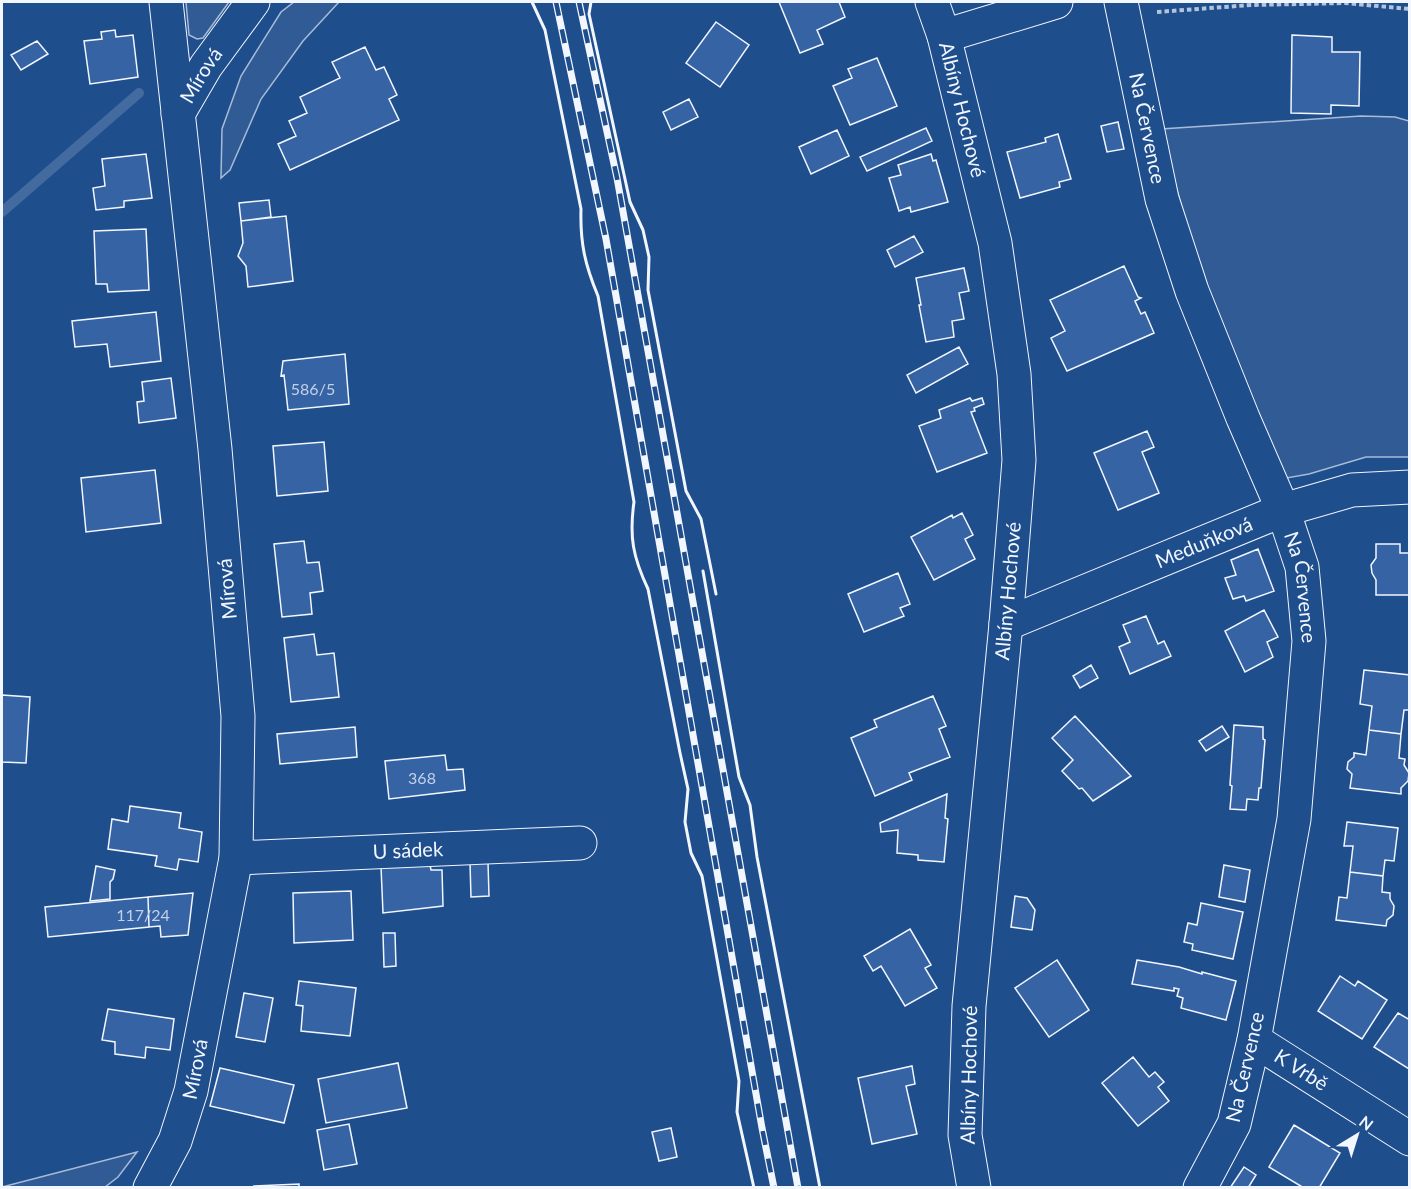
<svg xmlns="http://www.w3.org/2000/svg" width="1411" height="1189" viewBox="0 0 1411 1189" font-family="Lato,sans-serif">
	<rect width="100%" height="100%" fill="#1f4e8c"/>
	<!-- built -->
	<path fill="#305b95" stroke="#a8bbd7" stroke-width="1.5" d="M 186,2 L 229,2 L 203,38 L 197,39 L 189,35 Z
		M 294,2 L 339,2 L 303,41 L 261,99 L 230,170 L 221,178 L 222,129 L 241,76 L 281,12 Z
		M 1361,116 L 1395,117 L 1409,121 L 1409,457 L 1366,457 L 1309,474 L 1281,479 L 1207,303 L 1161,129 Z
		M 137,1152 L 118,1177 L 105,1187 L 2,1187 Z"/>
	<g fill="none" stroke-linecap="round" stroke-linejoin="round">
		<!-- stream -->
		<path stroke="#446ba0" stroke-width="10" d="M 2,212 L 139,93"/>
	</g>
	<!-- building -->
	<path fill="#3563a3" stroke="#f2f6ff" stroke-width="1.5" d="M 779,2 L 839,2 L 845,17 L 817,30 L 823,44 L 800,53 Z
		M 716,22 L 749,45 L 720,87 L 686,63 Z
		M 115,30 L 116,37 L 133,35 L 138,77 L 90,84 L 84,41 L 102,39 L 101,32 Z
		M 1292,35 L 1332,37 L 1332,52 L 1360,52 L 1359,106 L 1331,105 L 1331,114 L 1291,113 Z
		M 37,41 L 48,54 L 21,70 L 11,55 Z
		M 365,47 L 376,70 L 384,67 L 397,95 L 389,99 L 399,120 L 290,170 L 278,144 L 296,136 L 289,121 L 307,113 L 300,97 L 340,78 L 332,62 Z
		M 877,58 L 897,106 L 850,125 L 833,86 L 852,78 L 848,69 Z
		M 689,99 L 698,117 L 671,130 L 663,112 Z
		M 1118,122 L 1124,149 L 1107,152 L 1101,126 Z
		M 926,128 L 932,141 L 867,171 L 860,157 Z
		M 837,130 L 849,156 L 811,174 L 799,147 Z
		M 1058,134 L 1071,179 L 1059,182 L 1060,187 L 1020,198 L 1007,152 L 1046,142 L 1045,138 Z
		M 146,154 L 152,198 L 124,201 L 124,207 L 96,210 L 93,188 L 105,186 L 102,159 Z
		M 931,154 L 933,161 L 936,160 L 948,202 L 911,212 L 910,207 L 899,211 L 889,178 L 901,175 L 898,165 Z
		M 269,200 L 271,217 L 241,221 L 239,203 Z
		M 286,216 L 293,281 L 248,287 L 246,266 L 238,256 L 243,243 L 241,221 Z
		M 146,229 L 149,290 L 108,292 L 107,284 L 96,284 L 94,231 Z
		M 914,236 L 923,252 L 895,267 L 887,250 Z
		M 1124,266 L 1138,297 L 1141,298 L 1135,301 L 1141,314 L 1145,312 L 1154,333 L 1067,371 L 1051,338 L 1065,331 L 1050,300 Z
		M 964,268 L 969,291 L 959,293 L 964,319 L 952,321 L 954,337 L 926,342 L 919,305 L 921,305 L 916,278 Z
		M 156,312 L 161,361 L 110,367 L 107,344 L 75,347 L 72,321 Z
		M 959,347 L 968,364 L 916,393 L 907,375 Z
		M 345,354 L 349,404 L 288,410 L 284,375 L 281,376 L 283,361 Z
		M 171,378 L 176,418 L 139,423 L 137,402 L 144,401 L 142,382 Z
		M 970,398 L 972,401 L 982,398 L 984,404 L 974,408 L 975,411 L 971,412 L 987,453 L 937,472 L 919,426 L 941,418 L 939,410 Z
		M 1147,431 L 1154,447 L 1142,452 L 1159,493 L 1118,510 L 1094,453 Z
		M 324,442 L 328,491 L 277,496 L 273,446 Z
		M 155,470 L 161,523 L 86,532 L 81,478 Z
		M 962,513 L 973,535 L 965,539 L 975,559 L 934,580 L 911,537 L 952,515 L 953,518 Z
		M 304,541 L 307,563 L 319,562 L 323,591 L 310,593 L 312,614 L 282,617 L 274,544 Z
		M 1376,544 L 1400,544 L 1400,553 L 1410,553 L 1409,595 L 1376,595 L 1376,580 L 1372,573 L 1371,565 L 1376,558 Z
		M 1258,549 L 1274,591 L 1246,601 L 1244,596 L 1233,599 L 1225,578 L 1236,575 L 1231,560 Z
		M 898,573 L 910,604 L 900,608 L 904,616 L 864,632 L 848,594 Z
		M 1264,610 L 1278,637 L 1267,642 L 1273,657 L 1245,672 L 1225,631 Z
		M 1146,616 L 1158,644 L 1164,641 L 1171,656 L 1130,674 L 1119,647 L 1130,642 L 1123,625 Z
		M 314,634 L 317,655 L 334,653 L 339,697 L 291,702 L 284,638 Z
		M 1091,665 L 1098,678 L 1080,688 L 1073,676 Z
		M 1364,670 L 1410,675 L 1410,710 L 1404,710 L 1401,734 L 1369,730 L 1372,706 L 1360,704 Z
		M 2,695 L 30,697 L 26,763 L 2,762 Z
		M 933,696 L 946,726 L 939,729 L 950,757 L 909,773 L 912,780 L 875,796 L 851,738 L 877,727 L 874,720 Z
		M 1075,716 L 1131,776 L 1093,801 L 1082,788 L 1079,789 L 1062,771 L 1073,760 L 1052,738 Z
		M 1234,725 L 1263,727 L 1263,739 L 1265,740 L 1261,788 L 1259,788 L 1258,800 L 1247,799 L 1246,810 L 1230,809 L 1232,786 L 1230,785 Z
		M 1222,726 L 1229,737 L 1206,751 L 1199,741 Z
		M 355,727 L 357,757 L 280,764 L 277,734 Z
		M 1369,730 L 1401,734 L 1399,758 L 1405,759 L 1404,765 L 1409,773 L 1408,781 L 1401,788 L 1401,794 L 1350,788 L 1352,774 L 1347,769 L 1348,762 L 1354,757 L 1354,753 L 1366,755 Z
		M 445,755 L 447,770 L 463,769 L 465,790 L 389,799 L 385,761 Z
		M 947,794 L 945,818 L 948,819 L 944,862 L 918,860 L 918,855 L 897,853 L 898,830 L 881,832 L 880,823 Z
		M 130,806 L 181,813 L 179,828 L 202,832 L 198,862 L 179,859 L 177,870 L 155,866 L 157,856 L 108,849 L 112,819 L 128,822 Z
		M 1347,822 L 1398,828 L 1394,861 L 1385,860 L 1383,876 L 1350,872 L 1353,846 L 1344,846 Z
		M 488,862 L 489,896 L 471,897 L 470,863 Z
		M 430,865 L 431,870 L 442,870 L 443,906 L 383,913 L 381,867 Z
		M 1224,865 L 1250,870 L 1245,902 L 1219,897 Z
		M 96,866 L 115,870 L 113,879 L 110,882 L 110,899 L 90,901 Z
		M 1350,872 L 1383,876 L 1382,892 L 1390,893 L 1390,899 L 1394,906 L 1393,915 L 1387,920 L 1386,926 L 1336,920 L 1339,897 L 1347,898 Z
		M 351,891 L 353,940 L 294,943 L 293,893 Z
		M 193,893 L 188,935 L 161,937 L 160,926 L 149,927 L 148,897 Z
		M 1015,896 L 1027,898 L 1035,910 L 1032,930 L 1011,927 Z
		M 148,897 L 149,927 L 48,937 L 45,907 Z
		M 1201,903 L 1243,912 L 1233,959 L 1192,950 L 1193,944 L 1184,942 L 1188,923 L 1197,925 Z
		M 910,929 L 931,965 L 925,968 L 937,988 L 905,1006 L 881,966 L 873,971 L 864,956 Z
		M 383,933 L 395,933 L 396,966 L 384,967 Z
		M 1057,960 L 1089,1010 L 1049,1037 L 1015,988 Z
		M 1137,960 L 1179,967 L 1202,974 L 1202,972 L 1236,981 L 1226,1020 L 1181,1008 L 1183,998 L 1177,996 L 1179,989 L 1174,988 L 1174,991 L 1132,984 Z
		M 1340,976 L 1355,986 L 1358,981 L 1387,1000 L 1362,1039 L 1318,1011 Z
		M 299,981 L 356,988 L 350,1036 L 301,1031 L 303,1006 L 296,1005 Z
		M 244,993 L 273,998 L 265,1042 L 236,1037 Z
		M 108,1009 L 174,1019 L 170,1050 L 146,1047 L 145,1058 L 115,1054 L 115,1042 L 102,1040 Z
		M 1398,1013 L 1410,1020 L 1409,1069 L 1374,1047 Z
		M 1133,1057 L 1149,1077 L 1155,1072 L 1164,1082 L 1158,1087 L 1169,1101 L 1138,1126 L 1102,1083 Z
		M 398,1063 L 407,1108 L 326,1123 L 318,1079 Z
		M 912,1066 L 915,1084 L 906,1086 L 917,1134 L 872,1144 L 858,1078 Z
		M 220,1068 L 294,1085 L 284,1123 L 210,1106 Z
		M 349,1124 L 357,1164 L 324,1170 L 317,1130 Z
		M 1294,1125 L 1340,1153 L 1319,1188 L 1304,1188 L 1269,1167 Z
		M 671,1128 L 677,1157 L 659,1161 L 652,1132 Z
		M 1244,1167 L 1256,1175 L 1248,1188 L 1230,1188 Z
		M 299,1184 L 299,1188 L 255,1188 L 254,1186 Z"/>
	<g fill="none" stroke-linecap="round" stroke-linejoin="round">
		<defs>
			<g id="minor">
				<path id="s1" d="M 932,2 L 944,36 L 995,243 L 1014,374 L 1019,460 L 1006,624 L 969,1006 L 965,1135 L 974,1188"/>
				<path id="s2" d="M 1121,2 L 1162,199 L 1192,291 L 1243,418 L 1283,510 L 1302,567 L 1309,641 L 1294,819 L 1254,1040 L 1234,1124 L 1200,1188"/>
				<path d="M 944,36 L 1056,2"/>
				<path id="s3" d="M 178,114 L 206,66 L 253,2"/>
				<path id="s4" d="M 1006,624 L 1283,510 L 1352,490 L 1410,487"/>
				<path id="s5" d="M 236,858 L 580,843"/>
				<path id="s6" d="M 1254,1040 L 1410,1139"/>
				<path id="s7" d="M 150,1188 L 175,1141 L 191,1091 L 236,858 L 238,716 L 215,449 L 166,2"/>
			</g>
		</defs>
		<!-- minor casing -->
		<use href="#minor" stroke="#f2f6ff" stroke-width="35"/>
		<!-- path -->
		<path stroke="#b3c4dc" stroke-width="4" stroke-dasharray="4.5 3" stroke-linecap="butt" d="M 1157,12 L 1251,5 L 1345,3 L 1410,9"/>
		<!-- minor -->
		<use href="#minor" stroke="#1f4e8c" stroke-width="33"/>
		<defs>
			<path id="rail" d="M 556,2 L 606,239 L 762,1128 L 774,1188
				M 579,2 L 617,178 L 798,1188"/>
		</defs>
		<!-- rail casing -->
		<use href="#rail" stroke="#f2f6ff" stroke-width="7"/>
		<!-- rail -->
		<use href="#rail" stroke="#1f4e8c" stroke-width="4.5" stroke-dasharray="14" stroke-linecap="butt"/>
		<!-- wall -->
		<path stroke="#f2f6ff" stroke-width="3" d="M 532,2 L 545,30 L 581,209 C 580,243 585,265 598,296 L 634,502 C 629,537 633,557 648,589 L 680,753
			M 591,2 L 589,14 L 630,202 L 643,230 L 649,257 L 648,290 L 686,491 L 701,519 L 716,594
			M 703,571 L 739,777 L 750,805 L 757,857 L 820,1188
			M 680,753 L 688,789 L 685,822 L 691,853 L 702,876 L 739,1081 L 737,1112 L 754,1188"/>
	</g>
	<g text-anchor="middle" stroke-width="4.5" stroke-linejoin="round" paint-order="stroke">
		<!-- number labels -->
		<g font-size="16" fill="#c3d1e8">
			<text x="313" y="395">586/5</text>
			<text x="422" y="784">368</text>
			<text x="143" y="921">117/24</text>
		</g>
		<!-- street labels -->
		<g font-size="20" fill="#f2f6ff" stroke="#1f4e8c">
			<text dy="7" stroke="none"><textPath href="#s3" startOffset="45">Mírová</textPath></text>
			<text dy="7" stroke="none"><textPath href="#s1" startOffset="112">Albíny Hochové</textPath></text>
			<text dy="7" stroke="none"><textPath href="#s2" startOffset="129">Na Července</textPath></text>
			<text dy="7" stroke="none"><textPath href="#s4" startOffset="214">Meduňková</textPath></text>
			<text dy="7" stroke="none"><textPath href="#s2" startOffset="615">Na Července</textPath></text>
			<text transform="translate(227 589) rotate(-95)" y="7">Mírová</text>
			<text transform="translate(1008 591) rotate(-85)" y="7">Albíny Hochové</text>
			<text dy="7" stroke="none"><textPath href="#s5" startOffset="172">U sádek</textPath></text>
			<text transform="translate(1245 1067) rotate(-77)" y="7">Na Července</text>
			<text dy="7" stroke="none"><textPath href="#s7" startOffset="128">Mírová</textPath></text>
			<text dy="7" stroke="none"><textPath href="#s6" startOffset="56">K Vrbě</textPath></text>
			<text transform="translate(969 1075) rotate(-89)" y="7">Albíny Hochové</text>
		</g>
	</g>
	<!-- border -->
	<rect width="1411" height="1189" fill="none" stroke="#f2f6ff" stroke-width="6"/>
	<!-- north arrow -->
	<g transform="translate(1357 1135) rotate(38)" stroke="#1f4e8c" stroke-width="4.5" paint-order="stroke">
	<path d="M0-4.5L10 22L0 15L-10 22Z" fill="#f2f6ff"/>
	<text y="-9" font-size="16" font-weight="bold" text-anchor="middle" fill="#f2f6ff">N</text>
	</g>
</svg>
